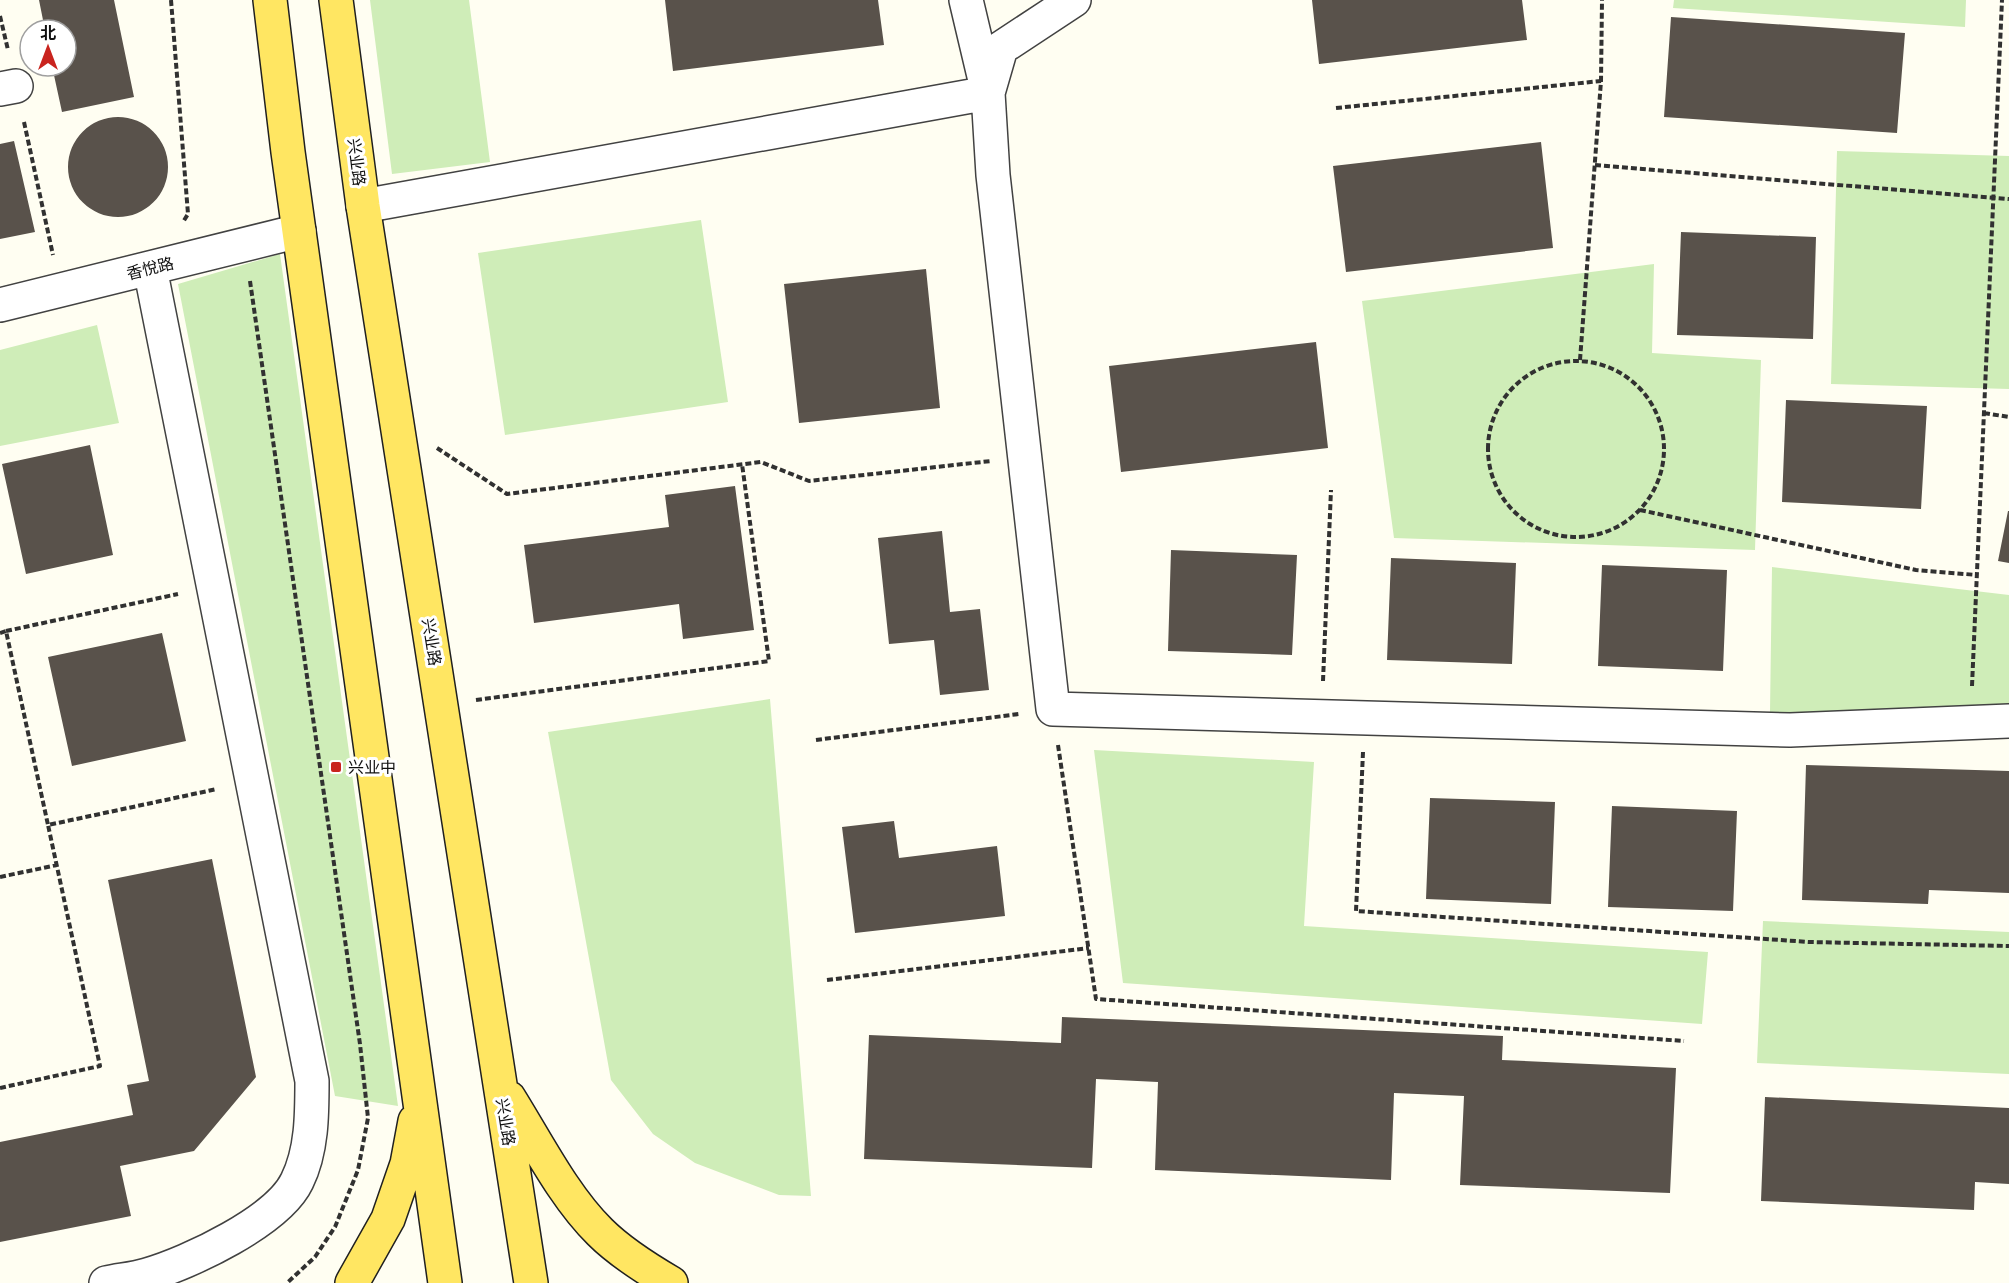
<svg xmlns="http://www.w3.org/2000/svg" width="2009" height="1283" viewBox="0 0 2009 1283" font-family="'Source Serif 4','Noto Sans SC',serif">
	<rect width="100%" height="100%" fill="#fffef2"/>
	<!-- green -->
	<path fill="#cfedb8" d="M 370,0 L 469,0 L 490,162 L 392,174 Z
		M 1674,0 L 1966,0 L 1965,27 L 1673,8 Z
		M 1837,151 L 2009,156 L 2009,389 L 1831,384 Z
		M 701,220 L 728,402 L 505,435 L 478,253 Z
		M 280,254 L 398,1106 L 335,1096 L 178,284 Z
		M 1654,264 L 1652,353 L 1761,360 L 1755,550 L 1394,538 L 1362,301 Z
		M 97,325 L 119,423 L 0,446 L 0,350 Z
		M 1772,567 L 2009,595 L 2009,709 L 1951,712 L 1770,712 Z
		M 770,699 L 811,1196 L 779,1195 L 695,1163 L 653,1134 L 611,1080 L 548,732 Z
		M 1094,750 L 1314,762 L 1304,926 L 1708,952 L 1702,1024 L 1123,983 Z
		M 1763,921 L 2009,932 L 2009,1074 L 1757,1063 Z"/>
	<!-- building -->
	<path fill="#59524b" d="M 39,0 L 114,0 L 134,97 L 62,112 L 52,66 L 66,66 L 66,30 L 45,30 Z
		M 665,0 L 878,0 L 884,45 L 673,71 Z
		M 1312,0 L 1522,0 L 1527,40 L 1319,64 Z
		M 1671,17 L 1905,33 L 1897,133 L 1664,117 Z
		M68 167a50 50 0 1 1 100 0a50 50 0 1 1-100 0Z
		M 14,141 L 35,232 L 0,239 L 0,144 Z
		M 1541,142 L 1553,248 L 1346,272 L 1333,166 Z
		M 1681,232 L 1816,237 L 1813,339 L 1677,335 Z
		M 926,269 L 940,408 L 799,423 L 784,284 Z
		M 1316,342 L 1328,448 L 1121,472 L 1109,366 Z
		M 1786,400 L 1927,406 L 1921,509 L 1782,502 Z
		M 90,445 L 113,555 L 26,574 L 2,464 Z
		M 735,486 L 754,630 L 683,639 L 679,604 L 534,623 L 524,545 L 669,527 L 665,495 Z
		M 2008,511 L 2009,511 L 2009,563 L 1998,561 Z
		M 942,531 L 950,612 L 980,609 L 989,690 L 940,695 L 934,640 L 889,644 L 878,538 Z
		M 1171,550 L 1297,555 L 1292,655 L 1168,651 Z
		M 1391,558 L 1516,563 L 1512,664 L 1387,660 Z
		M 1602,565 L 1727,570 L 1723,671 L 1598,666 Z
		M 162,633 L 186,741 L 72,766 L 48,657 Z
		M 1806,765 L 2009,771 L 2009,893 L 1929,890 L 1928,904 L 1802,900 Z
		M 1430,798 L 1555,802 L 1551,904 L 1426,899 Z
		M 1612,806 L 1737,811 L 1733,911 L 1608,907 Z
		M 894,821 L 899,858 L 997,846 L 1005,916 L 855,933 L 842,827 Z
		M 212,859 L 256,1077 L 194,1151 L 120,1166 L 131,1216 L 0,1242 L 0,1142 L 133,1115 L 127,1085 L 149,1081 L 108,880 Z
		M 1062,1017 L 1503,1036 L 1502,1060 L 1676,1068 L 1670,1193 L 1460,1185 L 1464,1096 L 1394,1093 L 1391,1180 L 1155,1170 L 1158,1082 L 1096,1079 L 1092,1168 L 864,1159 L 869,1035 L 1061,1043 Z
		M 1765,1097 L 2009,1108 L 2009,1184 L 1975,1182 L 1974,1210 L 1761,1201 Z"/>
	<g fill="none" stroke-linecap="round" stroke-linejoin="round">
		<defs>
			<path id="minor" d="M 1074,0 L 1001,48 L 988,93 L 993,175 L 1053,709 L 1790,730 L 2009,721
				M 0,89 L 16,86
				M 363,206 L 988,93 L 966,0
				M 0,305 L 299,231
				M 106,1283 C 120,1280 134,1279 147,1275 C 189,1263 278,1221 297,1181 C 312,1151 312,1114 312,1081 L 150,268"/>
			<path id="major" d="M 270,0 L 288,152 L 445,1283
				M 336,0 L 363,206 L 531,1283
				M 509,1098 C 536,1141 564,1197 600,1232 C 620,1252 647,1269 671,1283
				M 352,1283 L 388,1219 L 407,1164 L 415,1121"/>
		</defs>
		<!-- minor casing -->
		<use href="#minor" stroke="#424242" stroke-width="36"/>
		<!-- major casing -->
		<use href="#major" stroke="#202020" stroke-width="36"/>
		<!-- path -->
		<path stroke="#313131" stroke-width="4" stroke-dasharray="6 3" stroke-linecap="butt" d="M 171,0 L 188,214 L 183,222
			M 0,16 L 8,50
			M 1336,108 L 1601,81
			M 24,122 L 53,255
			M 1595,165 L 2009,199
			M 250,281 L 360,1044 L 368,1118 L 358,1170 L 335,1227 L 315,1257 L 287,1283
			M 1580,360 L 1601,81 L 1602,0
			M1488 449a88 88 0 1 1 176 0a88 88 0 1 1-176 0Z
			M 1984,413 L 2009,417
			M 437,448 L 507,494 L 761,462 L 809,481 L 991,461
			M 1640,510 L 1916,570 L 1977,575
			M 6,631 L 178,594
			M 0,633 L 6,631 L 48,825 L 217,789
			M 1323,681 L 1331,490
			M 1972,686 L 2002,0
			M 476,700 L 769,661 L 742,464
			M 816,740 L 1019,714
			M 1058,745 L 1096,999 L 1684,1041
			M 1363,752 L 1356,911 L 1809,942 L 2009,946
			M 0,877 L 57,865
			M 827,980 L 1089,948
			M 0,1088 L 100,1066 L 48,825"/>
		<!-- minor -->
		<use href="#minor" stroke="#fff" stroke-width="33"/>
		<!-- major -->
		<use href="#major" stroke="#ffe662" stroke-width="33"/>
	</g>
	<!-- markers -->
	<rect fill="#c9241e" stroke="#fff" stroke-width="2" x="330" y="761" width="12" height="12" rx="3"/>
	<g text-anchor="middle" stroke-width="6" stroke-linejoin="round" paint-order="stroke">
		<!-- street labels -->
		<g font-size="16" fill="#0f0f0f" stroke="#fff">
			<text transform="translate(357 162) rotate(83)" y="6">兴业路</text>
			<text transform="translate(150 268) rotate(-14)" y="6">香悅路</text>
			<text transform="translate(432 642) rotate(81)" y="6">兴业路</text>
			<text transform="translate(506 1122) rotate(81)" y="6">兴业路</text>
		</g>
		<!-- poi labels -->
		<g font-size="16" fill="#0f0f0f" stroke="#fff" text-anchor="start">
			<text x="348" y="773">兴业中</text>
		</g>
	</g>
	<!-- north arrow -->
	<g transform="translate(48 48)"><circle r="28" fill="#ffffff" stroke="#9f9f9f" stroke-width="1.5"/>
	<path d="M0-4.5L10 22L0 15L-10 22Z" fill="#c9241e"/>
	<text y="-9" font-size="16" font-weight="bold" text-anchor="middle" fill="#0f0f0f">北</text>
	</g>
</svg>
